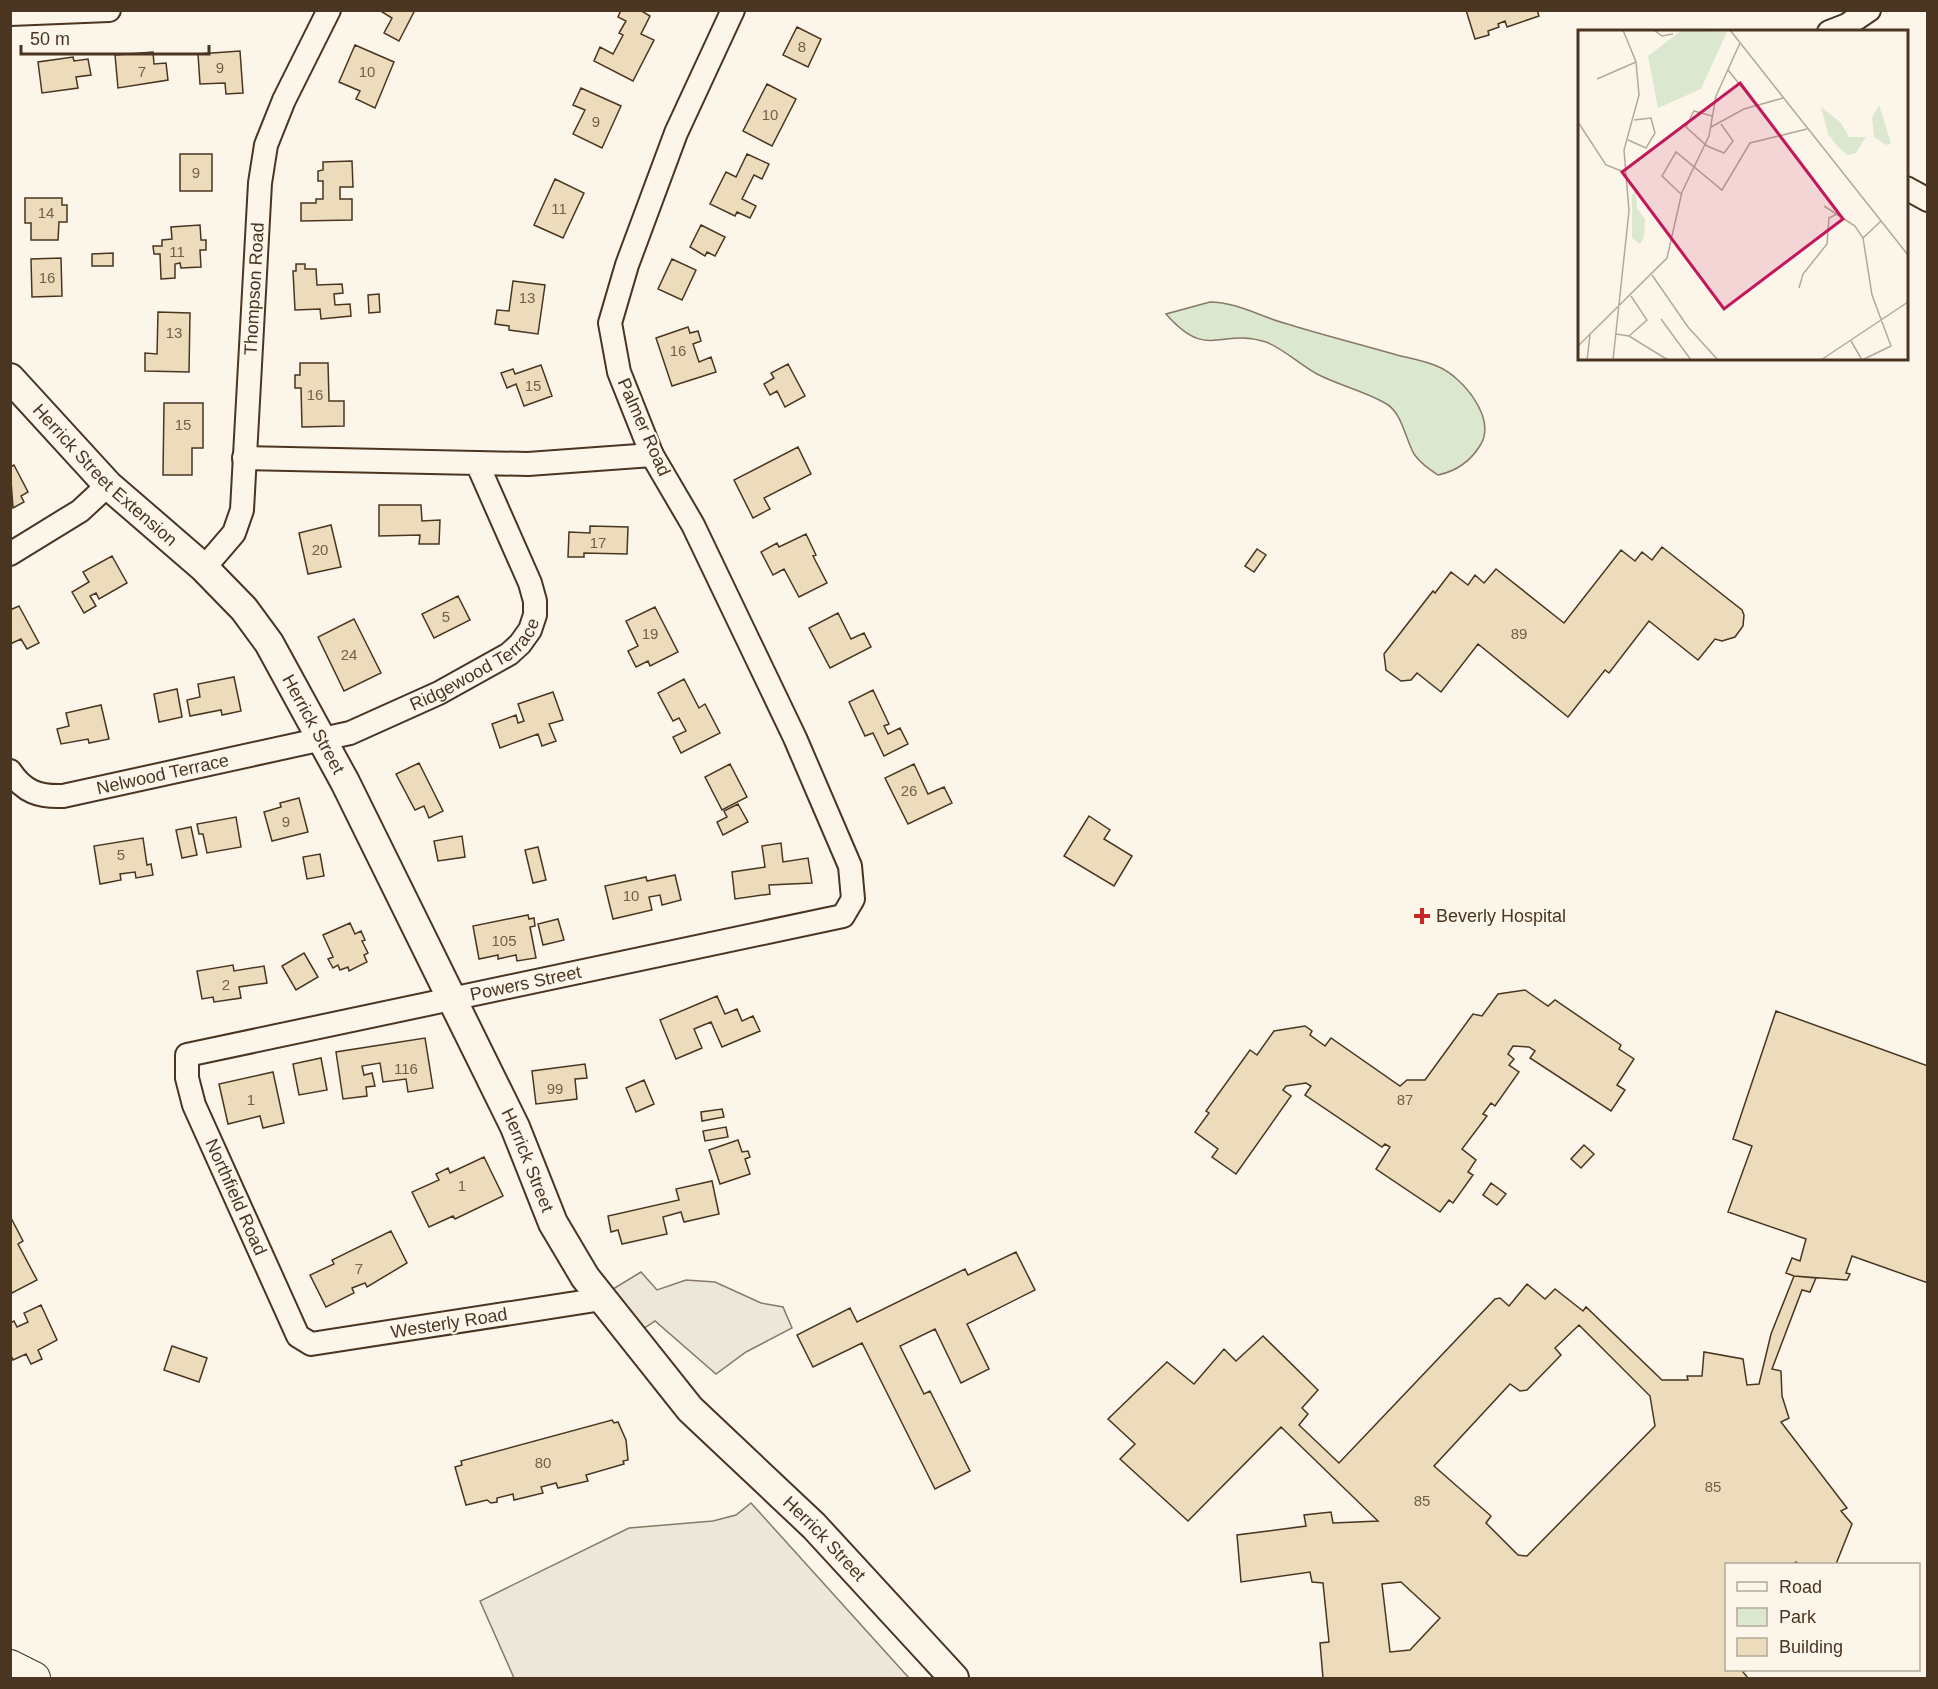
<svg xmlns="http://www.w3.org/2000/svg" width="1938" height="1689" viewBox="0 0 1938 1689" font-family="Helvetica,sans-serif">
	<rect width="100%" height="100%" fill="#fbf6e9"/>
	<!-- green -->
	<path fill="#dce7d0" stroke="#887966" stroke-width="1.5" d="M 1210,302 C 1236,302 1259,316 1284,323 C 1319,334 1355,343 1390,353 C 1406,358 1424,360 1439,367 C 1462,377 1496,417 1481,444 C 1471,461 1457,471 1438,475 C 1429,469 1420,463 1414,454 C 1405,438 1402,412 1385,403 C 1364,391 1338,385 1317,374 C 1300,365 1284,349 1266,342 C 1220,327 1208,362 1166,314 Z"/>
	<!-- parking -->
	<path fill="#ede7d9" stroke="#887966" stroke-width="1.5" d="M 641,1272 L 657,1290 L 686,1280 L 715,1282 L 761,1303 L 783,1307 L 792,1328 L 746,1352 L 716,1374 L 655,1321 L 643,1329 L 613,1289 Z
		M 751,1503 L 909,1678 L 514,1678 L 480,1601 L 629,1528 L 713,1521 L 736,1515 Z"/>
	<!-- building -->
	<path fill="#ecdcbc" stroke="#4a3520" stroke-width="1.5" fill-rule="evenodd" d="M 415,10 L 399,41 L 384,33 L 392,18 L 379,10 Z
		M 621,10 L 640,10 L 650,16 L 641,34 L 654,40 L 633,81 L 594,61 L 600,47 L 613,54 L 623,35 L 619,33 L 626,21 L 618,17 Z
		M 1466,10 L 1537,10 L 1539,16 L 1507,27 L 1505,21 L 1498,24 L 1499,27 L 1488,31 L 1489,35 L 1475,39 Z
		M 797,27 L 821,39 L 808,67 L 783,55 Z
		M 355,45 L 394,62 L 375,108 L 356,99 L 360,91 L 339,82 Z
		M 240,51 L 243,93 L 226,94 L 225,83 L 200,84 L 198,54 Z
		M 153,52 L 154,64 L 166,63 L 168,80 L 118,88 L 115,55 Z
		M 73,57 L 74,61 L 88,59 L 91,75 L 76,77 L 78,88 L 42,93 L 38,62 Z
		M 767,84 L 796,99 L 772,146 L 743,131 Z
		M 581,88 L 621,106 L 602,148 L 573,134 L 585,110 L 573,105 Z
		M 180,154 L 212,154 L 212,191 L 180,191 Z
		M 747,154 L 769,164 L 762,179 L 754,175 L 742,199 L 756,206 L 750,218 L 737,212 L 735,216 L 710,204 L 726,172 L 736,177 Z
		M 352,161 L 353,187 L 340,187 L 340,199 L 352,199 L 352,220 L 301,221 L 301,203 L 316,203 L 316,199 L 323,199 L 323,181 L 318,181 L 318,171 L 323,170 L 323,162 Z
		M 555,179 L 584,193 L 563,238 L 534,225 Z
		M 25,198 L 62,198 L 62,205 L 67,205 L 67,222 L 59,222 L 58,240 L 31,240 L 31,223 L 25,223 Z
		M 200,225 L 201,240 L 206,240 L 206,250 L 200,250 L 201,267 L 181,268 L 180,263 L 175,264 L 175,278 L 161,279 L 160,254 L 154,254 L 153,246 L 162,246 L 162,240 L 172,239 L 171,227 Z
		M 701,225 L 725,237 L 715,256 L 707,252 L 705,256 L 690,247 Z
		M 113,253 L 113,266 L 92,266 L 92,254 Z
		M 61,258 L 62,296 L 32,297 L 31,259 Z
		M 672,259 L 696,270 L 682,300 L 658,289 Z
		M 296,264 L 305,264 L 305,269 L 316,269 L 317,285 L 342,284 L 343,293 L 334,294 L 335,305 L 350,304 L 351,316 L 321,319 L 320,309 L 295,310 L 293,271 L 296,271 Z
		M 513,281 L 545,285 L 538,334 L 509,330 L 509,326 L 495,324 L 497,310 L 509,311 Z
		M 379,294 L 380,312 L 369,313 L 368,295 Z
		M 158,312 L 190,313 L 189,372 L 145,371 L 145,353 L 157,354 Z
		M 688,327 L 690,333 L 698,331 L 701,341 L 693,344 L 699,362 L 711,357 L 716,372 L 672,386 L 656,338 Z
		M 300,363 L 328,363 L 329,401 L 344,401 L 344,426 L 302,427 L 301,388 L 295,388 L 295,375 L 300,375 Z
		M 788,364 L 805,396 L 785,407 L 777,391 L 770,395 L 764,384 L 774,378 L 771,373 Z
		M 541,365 L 552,396 L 524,406 L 516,384 L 507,388 L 501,373 L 513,369 L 515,374 Z
		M 164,403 L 203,403 L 203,448 L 192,448 L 192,475 L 163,475 Z
		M 798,447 L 811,474 L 764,498 L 770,509 L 753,518 L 734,480 Z
		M 14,465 L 28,492 L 21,496 L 24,502 L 13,508 L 10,467 Z
		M 379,505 L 421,505 L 422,521 L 440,520 L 439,544 L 419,544 L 420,535 L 379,536 Z
		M 331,525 L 341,567 L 308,574 L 299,533 Z
		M 590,526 L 628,527 L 627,554 L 584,553 L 584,557 L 568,557 L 569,532 L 590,533 Z
		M 806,534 L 816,555 L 813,556 L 827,583 L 799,597 L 784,569 L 773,575 L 761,552 L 777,543 L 779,547 Z
		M 1662,547 L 1742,610 L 1744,615 L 1743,626 L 1735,637 L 1722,641 L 1715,639 L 1698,660 L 1649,621 L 1609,673 L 1605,670 L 1568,717 L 1478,644 L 1441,692 L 1417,673 L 1411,680 L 1401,681 L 1386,670 L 1384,654 L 1433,591 L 1435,593 L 1451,572 L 1468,585 L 1475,575 L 1484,583 L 1496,569 L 1564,623 L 1621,550 L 1635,561 L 1642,552 L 1652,560 Z
		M 1257,549 L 1266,555 L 1254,572 L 1245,566 Z
		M 112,556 L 127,583 L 99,599 L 96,593 L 90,596 L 96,606 L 84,613 L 72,592 L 89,582 L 83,572 Z
		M 458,596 L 470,620 L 434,638 L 422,614 Z
		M 19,606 L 39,643 L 27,649 L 21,639 L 10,644 L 10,610 Z
		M 655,607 L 678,652 L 650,666 L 648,661 L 636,667 L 628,651 L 638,646 L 626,621 Z
		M 838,613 L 851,639 L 864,633 L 871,647 L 830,668 L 809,628 Z
		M 354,619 L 381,673 L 344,691 L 318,637 Z
		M 234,677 L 241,711 L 222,715 L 221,710 L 190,716 L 187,700 L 200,697 L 198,684 Z
		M 684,679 L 699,708 L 705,704 L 720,733 L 681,753 L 673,737 L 686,731 L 679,718 L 673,721 L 658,693 Z
		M 177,689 L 182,717 L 159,722 L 154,694 Z
		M 873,690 L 889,724 L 884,726 L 888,734 L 900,728 L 908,744 L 884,756 L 873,733 L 865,736 L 849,702 Z
		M 553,692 L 563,720 L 549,724 L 556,741 L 542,746 L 538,734 L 500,748 L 492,724 L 516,715 L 518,723 L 524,721 L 518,704 Z
		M 101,705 L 109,739 L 89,743 L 88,739 L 61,744 L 57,729 L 69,726 L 66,713 Z
		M 419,763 L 443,811 L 429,818 L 424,806 L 415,810 L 396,774 Z
		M 730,764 L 747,797 L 722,810 L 705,777 Z
		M 914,764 L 928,794 L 944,787 L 952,803 L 908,824 L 885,778 Z
		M 299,798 L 308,832 L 272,841 L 264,812 L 281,807 L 280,803 Z
		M 738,804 L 748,822 L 723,835 L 717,822 L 727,817 L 724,811 Z
		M 1089,816 L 1110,830 L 1104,839 L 1132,856 L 1114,886 L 1064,856 Z
		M 236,817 L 241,847 L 207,853 L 203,834 L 199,834 L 197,824 Z
		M 191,827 L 197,855 L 182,858 L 176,830 Z
		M 462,836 L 465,857 L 438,861 L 434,841 Z
		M 143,838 L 147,865 L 151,864 L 153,875 L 136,878 L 135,872 L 120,874 L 121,880 L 100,884 L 94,846 Z
		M 781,843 L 783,862 L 808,858 L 812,883 L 769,885 L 770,894 L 735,899 L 732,872 L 765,867 L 762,846 Z
		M 538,847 L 546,880 L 533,883 L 525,850 Z
		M 320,854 L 324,876 L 307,879 L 303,857 Z
		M 675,875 L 681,900 L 662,905 L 660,895 L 649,897 L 652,910 L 613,919 L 605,886 L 646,877 L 647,881 Z
		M 528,915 L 529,919 L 534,918 L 535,926 L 530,927 L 536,958 L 517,961 L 516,955 L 498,959 L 498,955 L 479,959 L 473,926 Z
		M 558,919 L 564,940 L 543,945 L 538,924 Z
		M 350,923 L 355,934 L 361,931 L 365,940 L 362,941 L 368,953 L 364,955 L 367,962 L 349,971 L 348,967 L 340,970 L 338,965 L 333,968 L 328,959 L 333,957 L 323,935 Z
		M 304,953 L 318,977 L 296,990 L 282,966 Z
		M 233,965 L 234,971 L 264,966 L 267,983 L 239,987 L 241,998 L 214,1002 L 213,997 L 202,999 L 197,971 Z
		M 1525,990 L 1548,1006 L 1555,1000 L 1621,1045 L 1619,1049 L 1634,1059 L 1617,1085 L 1625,1090 L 1611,1111 L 1530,1058 L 1535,1051 L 1529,1047 L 1513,1046 L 1508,1054 L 1514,1059 L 1509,1065 L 1519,1072 L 1495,1106 L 1491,1103 L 1483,1114 L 1487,1116 L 1462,1149 L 1476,1160 L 1468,1172 L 1473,1175 L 1453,1203 L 1449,1200 L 1440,1212 L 1376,1169 L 1390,1147 L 1385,1144 L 1382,1147 L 1305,1095 L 1311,1086 L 1306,1083 L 1286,1086 L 1283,1090 L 1291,1096 L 1236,1174 L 1212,1157 L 1218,1149 L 1195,1132 L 1209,1113 L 1206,1111 L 1250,1050 L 1257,1055 L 1274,1031 L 1305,1026 L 1312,1031 L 1310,1035 L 1325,1046 L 1331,1038 L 1400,1086 L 1407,1080 L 1425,1080 L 1473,1014 L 1482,1016 L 1498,994 Z
		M 717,996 L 725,1014 L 737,1009 L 742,1021 L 753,1016 L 760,1031 L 722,1047 L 711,1022 L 694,1029 L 702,1048 L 676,1059 L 660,1020 Z
		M 1776,1011 L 1928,1066 L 1928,1283 L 1852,1256 L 1846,1273 L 1850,1274 L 1847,1280 L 1794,1276 L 1786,1273 L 1792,1258 L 1800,1261 L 1806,1239 L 1728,1212 L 1752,1146 L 1733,1139 Z
		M 425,1038 L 433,1088 L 408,1092 L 406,1079 L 383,1082 L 380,1063 L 362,1066 L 364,1075 L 372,1073 L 375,1086 L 366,1087 L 367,1096 L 343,1099 L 336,1052 Z
		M 321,1058 L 327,1090 L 299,1095 L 293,1064 Z
		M 585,1064 L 587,1078 L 575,1079 L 577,1099 L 536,1104 L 532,1071 Z
		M 273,1072 L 284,1123 L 263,1128 L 260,1116 L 228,1124 L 219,1084 Z
		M 644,1080 L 654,1104 L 636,1112 L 626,1088 Z
		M 722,1109 L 724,1117 L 702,1121 L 701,1112 Z
		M 726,1127 L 728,1137 L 705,1141 L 703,1131 Z
		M 738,1140 L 742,1152 L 748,1151 L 750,1157 L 745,1159 L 750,1174 L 720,1184 L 709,1150 Z
		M 1584,1145 L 1594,1154 L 1581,1168 L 1571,1159 Z
		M 484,1157 L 503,1196 L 455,1219 L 453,1216 L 429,1227 L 412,1192 L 439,1180 L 436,1174 L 448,1168 L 450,1173 Z
		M 712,1181 L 719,1214 L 684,1222 L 681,1212 L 663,1217 L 667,1234 L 622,1244 L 618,1230 L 611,1232 L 608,1216 L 679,1200 L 676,1189 Z
		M 1491,1183 L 1506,1194 L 1497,1205 L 1483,1195 Z
		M 10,1216 L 23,1241 L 18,1244 L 37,1280 L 10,1294 Z
		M 391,1231 L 407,1263 L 367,1287 L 365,1283 L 352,1288 L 354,1293 L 326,1307 L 310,1275 L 334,1264 L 332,1260 Z
		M 1016,1252 L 1035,1290 L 967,1324 L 989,1369 L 961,1383 L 935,1329 L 900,1346 L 924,1394 L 930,1391 L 970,1471 L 935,1489 L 862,1343 L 813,1367 L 797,1335 L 850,1308 L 857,1322 L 965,1269 L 968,1275 Z
		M 1794,1276 L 1816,1278 L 1810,1292 L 1802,1290 L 1772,1369 L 1781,1371 L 1782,1396 L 1789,1418 L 1781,1422 L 1847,1508 L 1841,1511 L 1852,1524 L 1836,1564 L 1799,1564 L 1796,1562 L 1794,1564 L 1726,1564 L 1726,1670 L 1746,1670 L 1743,1672 L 1748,1678 L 1323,1678 L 1320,1643 L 1329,1642 L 1323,1583 L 1312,1582 L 1310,1572 L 1241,1582 L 1237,1535 L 1306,1526 L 1304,1515 L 1331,1512 L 1333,1523 L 1378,1521 L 1281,1427 L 1188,1521 L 1120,1459 L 1135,1444 L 1108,1419 L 1167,1362 L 1194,1384 L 1224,1349 L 1236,1361 L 1263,1336 L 1318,1390 L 1302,1408 L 1308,1414 L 1299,1425 L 1339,1463 L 1495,1299 L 1500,1298 L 1509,1306 L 1527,1284 L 1545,1299 L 1555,1289 L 1583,1311 L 1586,1307 L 1662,1380 L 1688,1380 L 1687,1376 L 1702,1376 L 1704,1352 L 1743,1359 L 1747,1385 L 1759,1384 L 1771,1334 ZM 1579,1325 L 1650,1396 L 1655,1426 L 1527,1556 L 1518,1555 L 1486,1523 L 1491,1516 L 1434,1466 L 1510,1384 L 1520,1391 L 1527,1390 L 1561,1355 L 1555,1348 ZM 1401,1582 L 1440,1618 L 1410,1650 L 1390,1652 L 1382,1584 Z
		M 41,1305 L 57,1340 L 38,1350 L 42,1359 L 31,1364 L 26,1354 L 13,1360 L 10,1353 L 10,1323 L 14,1321 L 17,1327 L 28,1322 L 24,1313 Z
		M 172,1346 L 207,1358 L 199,1382 L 164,1370 Z
		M 612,1420 L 614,1423 L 618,1422 L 626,1440 L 628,1460 L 623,1461 L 624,1464 L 586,1475 L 588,1481 L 558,1488 L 556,1483 L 541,1487 L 543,1493 L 514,1500 L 513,1494 L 497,1498 L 497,1502 L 491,1503 L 487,1500 L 466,1505 L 455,1467 L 462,1465 L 461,1461 Z"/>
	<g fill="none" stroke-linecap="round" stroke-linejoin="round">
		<defs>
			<g id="minor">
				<path d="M 10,14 L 109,10"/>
				<path d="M 1829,32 L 1847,25 L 1869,10"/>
				<path d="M 1906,188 L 1928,200"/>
				<path d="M 477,463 L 528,464 L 652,455"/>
				<path d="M 10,554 L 80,511 L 108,485"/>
				<path id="s1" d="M 204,568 L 234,533 L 242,510 L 260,183 L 266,145 L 284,100 L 329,10"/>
				<path id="s2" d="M 10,771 C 24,792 39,797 63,796 L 350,733 L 439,693 L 509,654 L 520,644 L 530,630 L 535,615 L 535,601 L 530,583 L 477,463 L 244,458"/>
				<path id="s3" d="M 602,1299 L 311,1344 L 298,1336 L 194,1105 L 187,1078 L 187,1055 L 843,916 L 853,899 L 850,866 L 795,738 L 693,525 L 652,455 L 619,372 L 610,323 L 627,265 L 676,133 L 733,10"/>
			</g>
			<g id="tertiary">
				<path id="s4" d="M 10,378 L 108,485 L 204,568 L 244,609 L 269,643 L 345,782 L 515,1127 L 553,1223 L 585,1277 L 690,1409 L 814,1526 L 954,1678"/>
			</g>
			<path id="secondary" d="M 10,1666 L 34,1678"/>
		</defs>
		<!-- minor casing -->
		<use href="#minor" stroke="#4a3520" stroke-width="26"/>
		<!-- tertiary casing -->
		<use href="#tertiary" stroke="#4a3520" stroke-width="32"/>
		<!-- secondary casing -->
		<use href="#secondary" stroke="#4a3520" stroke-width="34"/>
		<!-- minor -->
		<use href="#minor" stroke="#fbf6e9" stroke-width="22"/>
		<!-- tertiary -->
		<use href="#tertiary" stroke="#fbf6e9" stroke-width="28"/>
		<!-- secondary -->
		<use href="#secondary" stroke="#fbf6e9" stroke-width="32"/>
	</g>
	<!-- markers -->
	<path fill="#c62828" stroke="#fbf6e9" stroke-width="2" d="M1419 907h6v6h6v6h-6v6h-6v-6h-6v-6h6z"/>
	<g text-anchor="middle" stroke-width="4.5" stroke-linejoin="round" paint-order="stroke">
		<!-- number labels -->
		<g font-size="15" fill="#725f47">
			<text x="802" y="52">8</text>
			<text x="220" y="73">9</text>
			<text x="142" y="77">7</text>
			<text x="367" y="77">10</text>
			<text x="770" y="120">10</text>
			<text x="596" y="127">9</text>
			<text x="196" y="178">9</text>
			<text x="559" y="214">11</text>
			<text x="46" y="218">14</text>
			<text x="177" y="257">11</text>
			<text x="47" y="283">16</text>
			<text x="527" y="303">13</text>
			<text x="174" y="338">13</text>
			<text x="678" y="356">16</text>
			<text x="533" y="391">15</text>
			<text x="315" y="400">16</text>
			<text x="183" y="430">15</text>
			<text x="598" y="548">17</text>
			<text x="320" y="555">20</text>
			<text x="446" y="622">5</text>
			<text x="650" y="639">19</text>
			<text x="1519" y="639">89</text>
			<text x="349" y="660">24</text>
			<text x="909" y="796">26</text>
			<text x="286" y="827">9</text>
			<text x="121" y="860">5</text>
			<text x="631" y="901">10</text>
			<text x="504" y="946">105</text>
			<text x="226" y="990">2</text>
			<text x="406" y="1074">116</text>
			<text x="555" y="1094">99</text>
			<text x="251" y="1105">1</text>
			<text x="1405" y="1105">87</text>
			<text x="462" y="1191">1</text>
			<text x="359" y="1274">7</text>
			<text x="543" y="1468">80</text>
			<text x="1713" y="1492">85</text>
			<text x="1422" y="1506">85</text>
		</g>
		<!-- street labels -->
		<g font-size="18" fill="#4a3520" stroke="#fbf6e9">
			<text dy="6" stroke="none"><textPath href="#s1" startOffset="292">Thompson Road</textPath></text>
			<text transform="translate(644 427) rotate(66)" y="6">Palmer Road</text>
			<text dy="6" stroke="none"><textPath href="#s4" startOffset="136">Herrick Street Extension</textPath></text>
			<text dy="6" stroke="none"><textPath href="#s2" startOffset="500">Ridgewood Terrace</textPath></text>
			<text dy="6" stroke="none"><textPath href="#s4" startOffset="464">Herrick Street</textPath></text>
			<text dy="6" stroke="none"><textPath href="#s2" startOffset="164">Nelwood Terrace</textPath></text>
			<text dy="6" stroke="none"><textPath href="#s3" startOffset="960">Powers Street</textPath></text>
			<text dy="6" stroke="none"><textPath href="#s4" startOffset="950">Herrick Street</textPath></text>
			<text transform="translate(236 1197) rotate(66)" y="6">Northfield Road</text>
			<text transform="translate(449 1323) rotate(-9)" y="6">Westerly Road</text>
			<text dy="6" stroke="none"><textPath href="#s4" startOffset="1436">Herrick Street</textPath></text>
		</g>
		<!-- poi labels -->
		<g font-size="18" fill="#4a3520" stroke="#fbf6e9" text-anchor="start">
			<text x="1436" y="922">Beverly Hospital</text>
		</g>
	</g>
	<!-- overview -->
	<g transform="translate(1578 30)">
		<rect width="330" height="330" fill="#fbf6e9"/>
		<path d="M 104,0 L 149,2 L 123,59 L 80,78 L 70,26 ZM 301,75 L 313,113 L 308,115 L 296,107 L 294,88 ZM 243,77 L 263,93 L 271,107 L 288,107 L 278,123 L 270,125 L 260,117 L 250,104 ZM 58,161 L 59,178 L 67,189 L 66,207 L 62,214 L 54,208 L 54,165 Z" fill="#dce7d0"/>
		<path fill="none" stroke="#b4a999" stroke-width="1.5" d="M 76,0 L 84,6 L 95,4M 152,0 L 330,225M 150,40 L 179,76M 19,49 L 58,32M 134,86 L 116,81 L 108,97 L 129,116 L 146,123 L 155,111 L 143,94M 0,92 L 28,135 L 46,142M 133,97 L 166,79 L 205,68M 50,110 L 68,118 L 77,103 L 73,88 L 56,90M 103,164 L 84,146 L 98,122 L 144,160 L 172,113 L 229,99M 246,176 L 277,196 L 285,208 L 294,265 L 313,316 L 284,330M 285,208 L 303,191M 74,245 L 110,297 L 140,330M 221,258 L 225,244 L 249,214 L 251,188 L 259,184M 83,289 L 113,330M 38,304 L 51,306 L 90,330M 51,306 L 69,290 L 53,266M 273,311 L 284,330M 0,316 L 89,228 L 104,162 L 131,106 L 138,66 L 162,13M 9,330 L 12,305M 35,330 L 51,181 L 46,120 L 61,65 L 58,32 L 45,0M 243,330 L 330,272"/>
		<path fill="#c2185b" fill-opacity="0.15" stroke="#c2185b" stroke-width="3" d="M 162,53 L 265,189 L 146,279 L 44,142 Z"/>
		<rect width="330" height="330" fill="none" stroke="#4a3520" stroke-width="3"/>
	</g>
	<!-- border -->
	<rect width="1938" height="1689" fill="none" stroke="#4a3520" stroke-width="24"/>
	<!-- legend -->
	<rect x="1725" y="1563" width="195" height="108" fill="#fbf6e9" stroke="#b4a999" stroke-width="1.5"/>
	<rect x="1737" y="1582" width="30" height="9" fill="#fbf6e9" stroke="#b4a999" stroke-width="1.5"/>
	<text x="1779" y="1593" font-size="18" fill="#4a3520">Road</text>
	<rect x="1737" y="1608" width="30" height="18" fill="#dce7d0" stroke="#b4a999" stroke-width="1.5"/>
	<text x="1779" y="1623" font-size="18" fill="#4a3520">Park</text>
	<rect x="1737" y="1638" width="30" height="18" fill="#ecdcbc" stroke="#b4a999" stroke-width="1.5"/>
	<text x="1779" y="1653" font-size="18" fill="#4a3520">Building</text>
	<!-- scale -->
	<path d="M21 45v9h188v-9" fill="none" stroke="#4a3520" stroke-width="3"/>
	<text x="30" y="45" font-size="18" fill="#4a3520" stroke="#fbf6e9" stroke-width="4.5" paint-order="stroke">50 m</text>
</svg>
